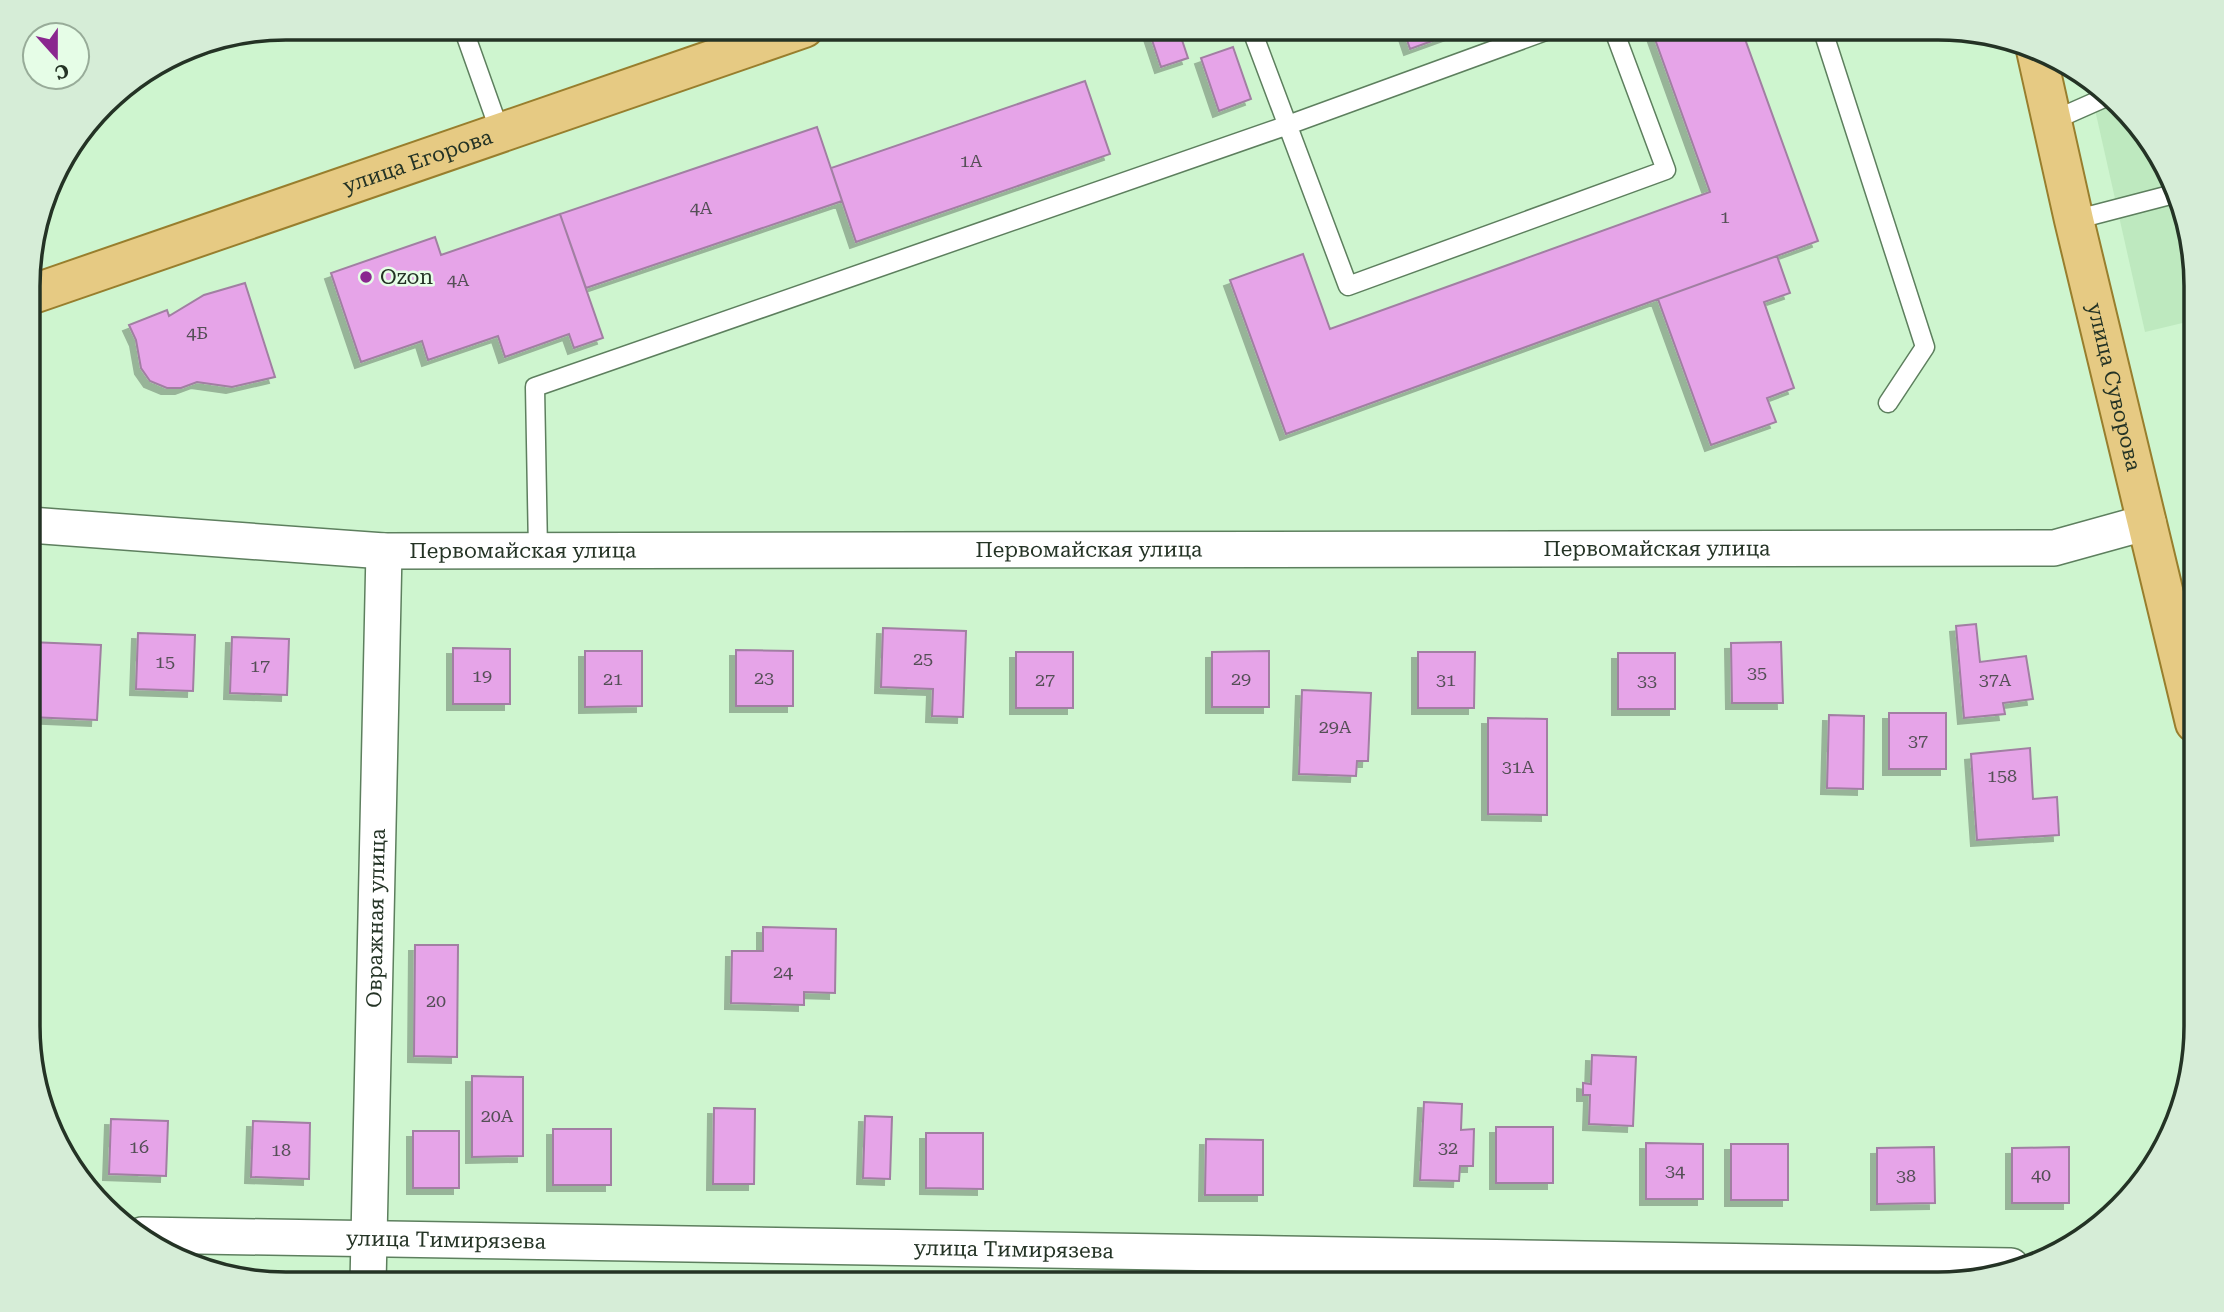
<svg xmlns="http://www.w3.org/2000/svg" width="2224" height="1312" viewBox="0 0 2224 1312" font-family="'Roboto Serif',serif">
	<defs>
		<filter id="shadow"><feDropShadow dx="-6" dy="6" stdDeviation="0" flood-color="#0004"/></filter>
	</defs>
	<rect width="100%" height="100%" fill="#cef5cf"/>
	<!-- built -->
	<path fill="#bee9bf" d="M 2089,83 L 2153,143 L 2195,269 L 2195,320 L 2145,332 Z"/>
	<!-- building -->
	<path fill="#e6a4e8" stroke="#a17fa2" stroke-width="2" filter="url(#shadow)" d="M 1148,28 L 1178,28 L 1188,58 L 1161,67 Z
		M 1403,28 L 1468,28 L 1410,49 Z
		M 1651,28 L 1741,28 L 1818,241 L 1286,434 L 1230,280 L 1303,254 L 1330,329 L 1710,192 Z
		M 245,36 L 155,68 L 188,48 Z
		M 1233,47 L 1251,99 L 1219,111 L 1201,58 Z
		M 1085,81 L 1110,154 L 856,242 L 831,168 Z
		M 817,127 L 842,201 L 586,288 L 560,214 Z
		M 560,214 L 603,338 L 574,348 L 569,334 L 505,357 L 498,336 L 428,360 L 422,341 L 361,362 L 331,273 L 435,237 L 441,255 Z
		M 1777,256 L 1790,293 L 1764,302 L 1794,388 L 1767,398 L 1776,422 L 1711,445 L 1658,299 Z
		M 245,283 L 275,377 L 232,387 L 197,382 L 181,388 L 167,388 L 150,381 L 141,368 L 136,340 L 129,325 L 167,310 L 169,316 L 204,295 Z
		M 1976,624 L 1980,662 L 2026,656 L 2033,699 L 2003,703 L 2005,714 L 1964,718 L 1956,626 Z
		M 883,628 L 966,631 L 963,717 L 932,716 L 933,689 L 881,687 Z
		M 138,633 L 195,635 L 193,691 L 136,689 Z
		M 232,637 L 289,639 L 287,695 L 230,693 Z
		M 30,642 L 101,645 L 97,720 L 30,717 Z
		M 1781,642 L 1783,703 L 1732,703 L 1731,643 Z
		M 453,648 L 510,649 L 510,704 L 453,704 Z
		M 736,650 L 793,651 L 793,706 L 736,706 Z
		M 585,651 L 642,651 L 642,706 L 585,707 Z
		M 1269,651 L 1269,707 L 1212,707 L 1212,652 Z
		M 1016,652 L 1073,652 L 1073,708 L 1016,708 Z
		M 1418,652 L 1475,652 L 1474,708 L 1418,708 Z
		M 1618,653 L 1675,653 L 1675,709 L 1618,709 Z
		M 1302,690 L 1371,693 L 1368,761 L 1357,761 L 1356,776 L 1299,774 Z
		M 1889,713 L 1946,713 L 1946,769 L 1889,769 Z
		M 1829,715 L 1864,716 L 1863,789 L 1827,788 Z
		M 1488,718 L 1547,719 L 1547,815 L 1488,814 Z
		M 2030,748 L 2033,799 L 2057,797 L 2059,835 L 1977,840 L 1971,754 Z
		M 763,927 L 836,929 L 835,993 L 804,992 L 804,1005 L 731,1003 L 732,951 L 763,951 Z
		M 415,945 L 458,945 L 457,1057 L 414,1056 Z
		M 1592,1055 L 1636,1057 L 1633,1126 L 1589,1124 L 1590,1095 L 1583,1095 L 1583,1083 L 1591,1084 Z
		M 472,1076 L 523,1077 L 523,1156 L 472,1157 Z
		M 1424,1102 L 1462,1104 L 1461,1130 L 1474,1129 L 1473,1166 L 1460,1166 L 1459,1181 L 1420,1180 Z
		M 714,1108 L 755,1109 L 754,1184 L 713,1184 Z
		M 865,1116 L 892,1117 L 890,1179 L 863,1178 Z
		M 111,1119 L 168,1121 L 166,1176 L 109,1174 Z
		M 253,1121 L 310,1123 L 309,1179 L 251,1177 Z
		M 1496,1127 L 1553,1127 L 1553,1183 L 1496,1183 Z
		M 553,1129 L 611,1129 L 611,1185 L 553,1185 Z
		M 413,1131 L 459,1131 L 459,1188 L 413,1188 Z
		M 926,1133 L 983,1133 L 983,1189 L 926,1188 Z
		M 1206,1139 L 1263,1140 L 1263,1195 L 1205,1195 Z
		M 1646,1143 L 1703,1144 L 1703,1199 L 1646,1199 Z
		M 1731,1144 L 1788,1144 L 1788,1200 L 1731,1200 Z
		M 1934,1147 L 1935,1203 L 1877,1204 L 1877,1148 Z
		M 2069,1147 L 2069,1203 L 2012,1203 L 2012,1148 Z"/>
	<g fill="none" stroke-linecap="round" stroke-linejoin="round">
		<defs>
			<path id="lane" d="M 463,28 L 500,132
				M 1251,28 L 1348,286 L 1666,170 L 1613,28
				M 1822,28 L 1925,347 L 1888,403
				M 2052,121 L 2104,98
				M 2074,220 L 2170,195
				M 538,551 L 535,387 L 1288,125 L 1554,28"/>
			<g id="street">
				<path id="s1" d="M 30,525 L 384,551 L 2054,548 L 2148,522"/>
				<path id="s2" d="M 142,1235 L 2011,1266"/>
				<path id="s3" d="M 368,1284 L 384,551"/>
			</g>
			<g id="primary">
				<path id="s4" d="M 2036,50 L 2074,220 L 2195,723"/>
				<path id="s5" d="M 30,295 L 804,28"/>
			</g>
		</defs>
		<!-- lane casing -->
		<use href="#lane" stroke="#5d7f5e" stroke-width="21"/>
		<!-- street casing -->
		<use href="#street" stroke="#5d7f5e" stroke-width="38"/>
		<!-- primary casing -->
		<use href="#primary" stroke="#987e2d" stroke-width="42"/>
		<!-- lane -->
		<use href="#lane" stroke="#fff" stroke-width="18"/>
		<!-- street -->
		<use href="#street" stroke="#fff" stroke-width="35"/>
		<!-- primary -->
		<use href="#primary" stroke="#e6ca83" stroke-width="38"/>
	</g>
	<!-- markers -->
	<circle fill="#8a278f" stroke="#e6fde7" stroke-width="2.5" cx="366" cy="277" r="7"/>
	<g text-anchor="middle" stroke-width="5" stroke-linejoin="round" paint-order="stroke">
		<!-- number labels -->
		<g font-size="18" fill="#544f56">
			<text x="971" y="167">1А</text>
			<text x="701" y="214">4А</text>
			<text x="1725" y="223">1</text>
			<text x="458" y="286">4А</text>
			<text x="197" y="339">4Б</text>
			<text x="923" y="665">25</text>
			<text x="165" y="668">15</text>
			<text x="260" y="672">17</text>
			<text x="1757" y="679">35</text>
			<text x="482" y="682">19</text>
			<text x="764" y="684">23</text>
			<text x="613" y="685">21</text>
			<text x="1241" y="685">29</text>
			<text x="1045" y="686">27</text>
			<text x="1446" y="686">31</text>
			<text x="1995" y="686">37А</text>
			<text x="1647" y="687">33</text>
			<text x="1335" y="733">29А</text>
			<text x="1918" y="747">37</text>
			<text x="1518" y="773">31А</text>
			<text x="2002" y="782">158</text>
			<text x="783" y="978">24</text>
			<text x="436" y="1007">20</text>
			<text x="497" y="1122">20А</text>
			<text x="139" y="1153">16</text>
			<text x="1448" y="1154">32</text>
			<text x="281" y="1156">18</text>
			<text x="1675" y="1177">34</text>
			<text x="2041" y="1181">40</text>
			<text x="1906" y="1182">38</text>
		</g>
		<!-- street labels -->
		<g font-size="21" fill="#243325" stroke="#e6fde7">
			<text dy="7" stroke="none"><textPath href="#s5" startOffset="410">улица Егорова</textPath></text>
			<text dy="7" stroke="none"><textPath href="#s4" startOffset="346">улица Суворова</textPath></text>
			<text dy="7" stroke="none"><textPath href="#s1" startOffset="1628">Первомайская улица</textPath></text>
			<text dy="7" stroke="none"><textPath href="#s1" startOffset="1060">Первомайская улица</textPath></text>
			<text dy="7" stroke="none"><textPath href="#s1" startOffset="494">Первомайская улица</textPath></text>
			<text dy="7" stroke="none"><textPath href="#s3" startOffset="366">Овражная улица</textPath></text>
			<text dy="7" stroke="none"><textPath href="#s2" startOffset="304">улица Тимирязева</textPath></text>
			<text dy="7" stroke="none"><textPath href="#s2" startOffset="872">улица Тимирязева</textPath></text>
		</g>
		<!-- poi labels -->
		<g font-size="21" fill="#243325" stroke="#e6fde7" text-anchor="start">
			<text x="380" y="284">Ozon</text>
		</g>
	</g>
	<!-- crop -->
	<path d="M0 0H2224V1312H0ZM286 40H1938A246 246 0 0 1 2184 286V1026A246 246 0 0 1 1938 1272H286A246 246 0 0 1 40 1026V286A246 246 0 0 1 286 40Z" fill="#d6edd7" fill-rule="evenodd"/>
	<path fill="none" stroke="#243325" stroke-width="3.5" d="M286 40H1938A246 246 0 0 1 2184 286V1026A246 246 0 0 1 1938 1272H286A246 246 0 0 1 40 1026V286A246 246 0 0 1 286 40Z"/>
	<!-- north arrow -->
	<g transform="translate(56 56) rotate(159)"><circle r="33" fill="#e6fde7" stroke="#98ac99" stroke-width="2"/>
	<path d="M0-5L12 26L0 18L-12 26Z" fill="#8a278f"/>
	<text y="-10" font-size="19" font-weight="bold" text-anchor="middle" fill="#243325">С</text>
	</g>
</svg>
